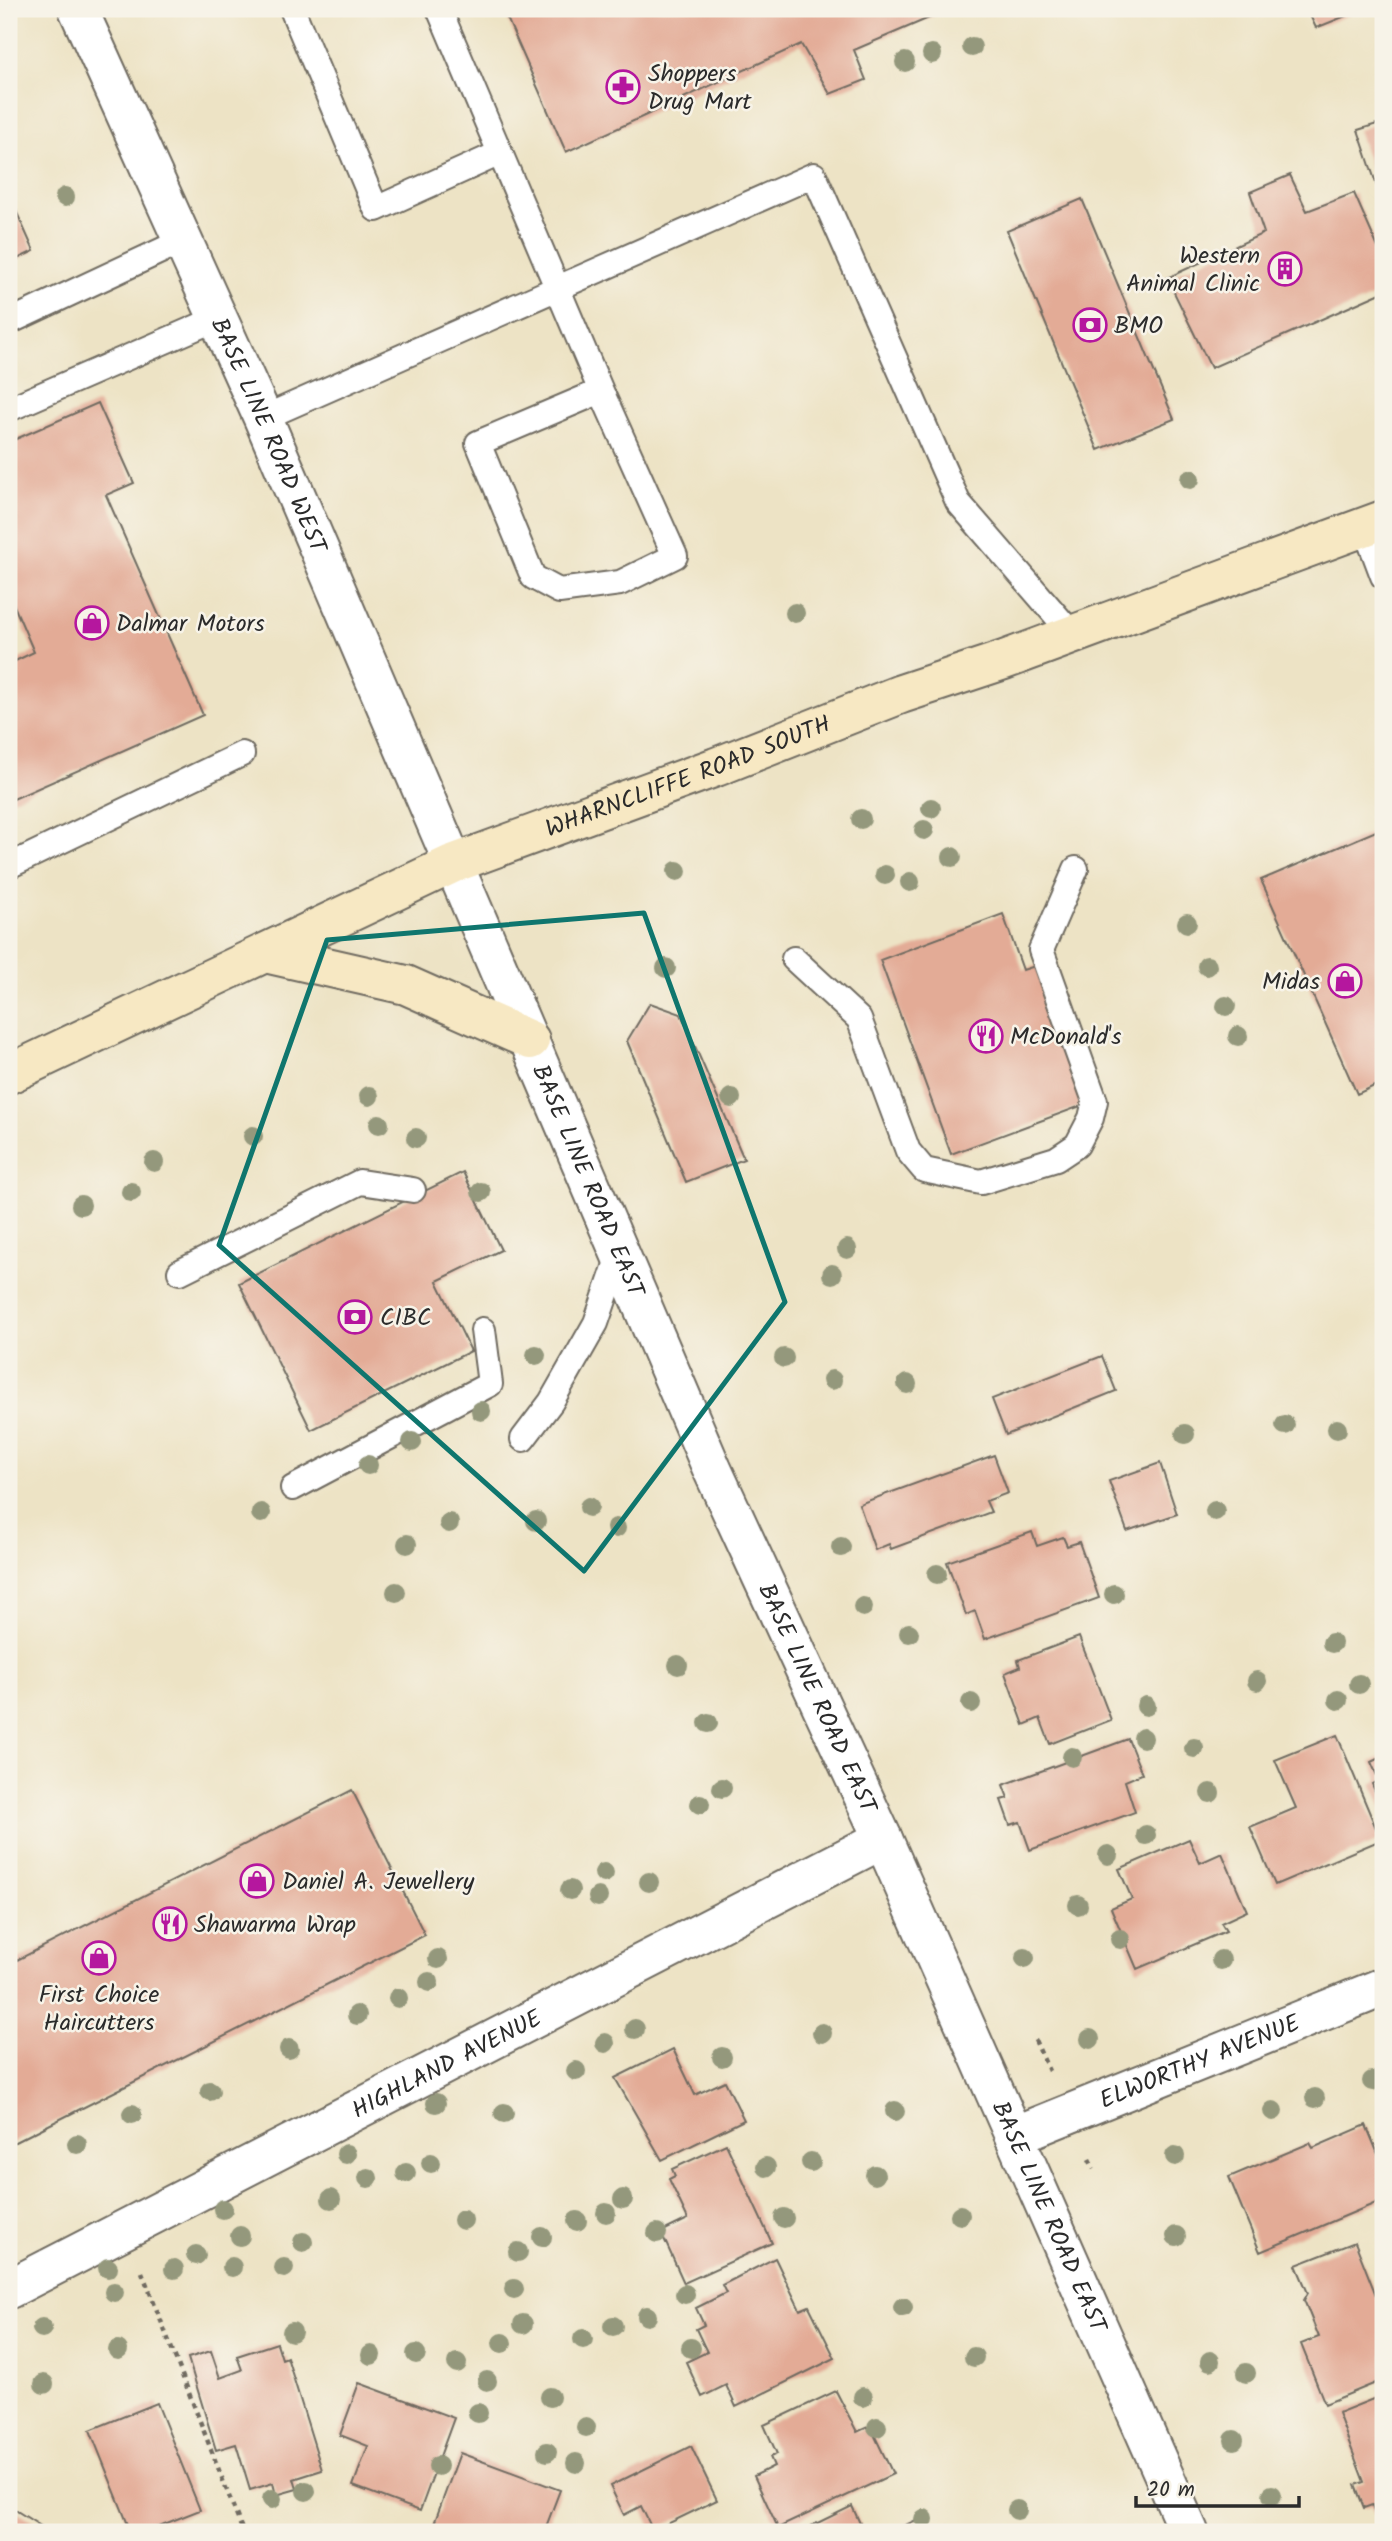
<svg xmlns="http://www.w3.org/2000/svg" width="1392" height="2541" viewBox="0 0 1392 2541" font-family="Kalam,sans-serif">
	<rect width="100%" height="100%" fill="#f7f3e8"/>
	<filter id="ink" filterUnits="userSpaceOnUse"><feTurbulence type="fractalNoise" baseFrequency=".0143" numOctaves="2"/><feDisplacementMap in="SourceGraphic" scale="14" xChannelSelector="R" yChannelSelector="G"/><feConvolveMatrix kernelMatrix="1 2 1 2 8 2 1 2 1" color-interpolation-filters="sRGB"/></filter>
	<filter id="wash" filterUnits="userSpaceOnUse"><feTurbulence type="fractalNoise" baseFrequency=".00686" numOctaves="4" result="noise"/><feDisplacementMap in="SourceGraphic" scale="28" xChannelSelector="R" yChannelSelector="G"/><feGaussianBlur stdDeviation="1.57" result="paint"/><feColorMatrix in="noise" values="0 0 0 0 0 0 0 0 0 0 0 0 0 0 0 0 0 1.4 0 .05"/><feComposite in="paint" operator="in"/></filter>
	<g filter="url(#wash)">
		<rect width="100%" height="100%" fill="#ede3c5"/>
		<g id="blocks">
			<!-- building -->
			<path fill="#e3ab96" d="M 503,9 L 950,9 L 854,50 L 866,80 L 830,94 L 801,44 L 566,152 Z
				M 1307,9 L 1363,9 L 1316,28 Z
				M 1383,122 L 1383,204 L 1358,130 Z
				M 1290,175 L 1307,211 L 1354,193 L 1383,259 L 1383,292 L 1211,368 L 1167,278 L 1264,233 L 1250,192 Z
				M 9,195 L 34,251 L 9,263 Z
				M 1082,199 L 1174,419 L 1098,450 L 1007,231 Z
				M 98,403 L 134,483 L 106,495 L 203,715 L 9,801 L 9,664 L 34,652 L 9,594 L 9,442 Z
				M 1383,828 L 1383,1082 L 1357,1094 L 1261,880 Z
				M 1003,914 L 1023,970 L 1038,965 L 1089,1103 L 951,1154 L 880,960 Z
				M 650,1003 L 681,1014 L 744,1159 L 686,1182 L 627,1041 Z
				M 463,1172 L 501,1250 L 437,1281 L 471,1351 L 311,1430 L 239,1283 Z
				M 1102,1356 L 1116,1391 L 1006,1435 L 992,1399 Z
				M 994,1455 L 1008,1493 L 986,1501 L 991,1512 L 891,1549 L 889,1544 L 875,1550 L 859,1504 Z
				M 1160,1463 L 1177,1514 L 1127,1531 L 1109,1481 Z
				M 1032,1532 L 1037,1546 L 1063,1537 L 1067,1546 L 1079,1542 L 1099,1598 L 985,1639 L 975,1611 L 966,1615 L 947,1562 Z
				M 1079,1637 L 1111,1720 L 1050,1744 L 1040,1718 L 1024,1725 L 1005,1673 L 1020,1667 L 1018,1660 Z
				M 1337,1735 L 1381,1840 L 1275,1885 L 1250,1827 L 1296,1808 L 1275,1760 Z
				M 1128,1739 L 1142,1774 L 1125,1781 L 1135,1812 L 1030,1850 L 1020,1822 L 1010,1825 L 1001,1800 L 1008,1798 L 1003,1785 Z
				M 1383,1756 L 1383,1810 L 1372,1784 L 1379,1780 L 1371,1762 Z
				M 352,1790 L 425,1935 L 9,2145 L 9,1964 Z
				M 1189,1839 L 1200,1863 L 1222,1853 L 1247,1911 L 1221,1923 L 1226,1931 L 1137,1969 L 1111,1908 L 1132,1899 L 1119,1869 Z
				M 673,2049 L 695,2095 L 725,2081 L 744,2120 L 662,2160 L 615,2078 Z
				M 1366,2125 L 1383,2166 L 1383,2200 L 1260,2252 L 1229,2177 L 1310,2143 L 1313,2148 Z
				M 726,2144 L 772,2243 L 684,2283 L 661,2232 L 688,2219 L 669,2179 L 675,2176 L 672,2169 Z
				M 1355,2242 L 1383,2313 L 1383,2380 L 1325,2404 L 1301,2344 L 1319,2337 L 1304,2300 L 1308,2293 L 1296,2265 Z
				M 775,2258 L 800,2310 L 809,2306 L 835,2358 L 736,2407 L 726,2385 L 702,2397 L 686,2362 L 707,2352 L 696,2329 L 704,2325 L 696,2308 L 726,2293 L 722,2285 Z
				M 277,2343 L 282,2359 L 287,2357 L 322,2470 L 294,2479 L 297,2489 L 276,2495 L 273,2483 L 250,2490 L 236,2444 L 216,2450 L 188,2358 L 211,2351 L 220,2378 L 242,2370 L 237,2356 Z
				M 359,2383 L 454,2418 L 420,2511 L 353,2486 L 368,2446 L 340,2435 Z
				M 836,2391 L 857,2432 L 870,2426 L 893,2474 L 778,2528 L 754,2476 L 774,2466 L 770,2457 L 777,2454 L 764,2425 Z
				M 1383,2395 L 1383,2532 L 1382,2532 L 1372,2505 L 1364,2508 L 1355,2485 L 1364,2482 L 1338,2413 Z
				M 157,2403 L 200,2510 L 144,2532 L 131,2532 L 90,2430 Z
				M 691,2446 L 717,2500 L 653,2531 L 641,2506 L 624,2515 L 610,2486 Z
				M 460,2453 L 560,2490 L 544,2532 L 431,2532 Z
				M 9,2506 L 50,2532 L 9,2532 Z
				M 852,2506 L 864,2532 L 799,2532 Z
				M 916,2520 L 922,2532 L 891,2532 Z"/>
		</g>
	</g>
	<g filter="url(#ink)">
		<use href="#blocks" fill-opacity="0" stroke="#6f6b61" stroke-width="2"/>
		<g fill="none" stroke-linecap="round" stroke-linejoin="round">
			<defs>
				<path id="service" d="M 292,9 L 376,209 L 500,153
					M 439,9 L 601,391 L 675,556 L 620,583 L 559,591 L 533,577 L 478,443 L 601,391
					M 9,322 L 182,241
					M 9,409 L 218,318
					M 263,418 L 814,175 L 958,502 L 1073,635
					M 1365,528 L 1383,576
					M 9,866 L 242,754
					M 794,959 L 859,1019 L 908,1151 L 924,1170 L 981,1182 L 1056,1159 L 1077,1145 L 1091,1118 L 1095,1101 L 1041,950 L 1076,869
					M 180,1272 L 360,1182 L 413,1190
					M 523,1439 L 551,1402 L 596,1323 L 620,1253
					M 293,1488 L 490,1384 L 483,1330"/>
				<g id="minor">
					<path id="s1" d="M 1014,2136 L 1383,1987"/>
					<path id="s2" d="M 9,2289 L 883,1839"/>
				</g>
				<g id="tertiary">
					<path id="s3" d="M 78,9 L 263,418 L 712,1469 L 883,1839 L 1189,2532"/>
				</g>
				<g id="secondary">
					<path d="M 265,953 L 406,985 L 530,1040"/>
					<path id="s4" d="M 9,1074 L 452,864 L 716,767 L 901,694 L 1004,660 L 1383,520"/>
				</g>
			</defs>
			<!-- service casing -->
			<use href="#service" stroke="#6f6b61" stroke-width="28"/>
			<!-- minor casing -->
			<use href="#minor" stroke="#6f6b61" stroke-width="42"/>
			<!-- tertiary casing -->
			<use href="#tertiary" stroke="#6f6b61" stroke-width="42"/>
			<!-- secondary casing -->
			<use href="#secondary" stroke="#6f6b61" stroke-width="42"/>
			<!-- path -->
			<path stroke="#6f6b61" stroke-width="4.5" stroke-dasharray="5 5" stroke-linecap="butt" d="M 1035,2040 L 1049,2071
				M 1089,2159 L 1094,2169
				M 142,2272 L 243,2532"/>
			<!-- service -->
			<use href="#service" stroke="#fff" stroke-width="24"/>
			<!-- minor -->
			<use href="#minor" stroke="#fff" stroke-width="38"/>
			<!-- tertiary -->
			<use href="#tertiary" stroke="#fff" stroke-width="38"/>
			<!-- secondary -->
			<use href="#secondary" stroke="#f7e8c3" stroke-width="38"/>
		</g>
		<!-- trees -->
		<g fill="#94987c">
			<circle cx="972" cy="47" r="10"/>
			<circle cx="932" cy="54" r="10"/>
			<circle cx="905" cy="62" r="10"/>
			<circle cx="65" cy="197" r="10"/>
			<circle cx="1190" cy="479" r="10"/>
			<circle cx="795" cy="613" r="10"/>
			<circle cx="931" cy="808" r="10"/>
			<circle cx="861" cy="819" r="10"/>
			<circle cx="924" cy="830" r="10"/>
			<circle cx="952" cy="857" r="10"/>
			<circle cx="677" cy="871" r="10"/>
			<circle cx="885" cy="875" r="10"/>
			<circle cx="910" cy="882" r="10"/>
			<circle cx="1187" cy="923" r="10"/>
			<circle cx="1207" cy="966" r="10"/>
			<circle cx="666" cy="968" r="10"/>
			<circle cx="1226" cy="1006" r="10"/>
			<circle cx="1238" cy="1036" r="10"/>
			<circle cx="369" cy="1096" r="10"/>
			<circle cx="731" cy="1098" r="10"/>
			<circle cx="379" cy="1124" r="10"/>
			<circle cx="253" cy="1136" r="10"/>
			<circle cx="416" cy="1138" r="10"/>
			<circle cx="154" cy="1162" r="10"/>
			<circle cx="131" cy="1192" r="10"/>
			<circle cx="481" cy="1192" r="10"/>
			<circle cx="81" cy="1205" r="10"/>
			<circle cx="847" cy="1249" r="10"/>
			<circle cx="832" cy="1274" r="10"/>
			<circle cx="536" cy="1355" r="10"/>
			<circle cx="784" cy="1358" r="10"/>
			<circle cx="832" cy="1380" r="10"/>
			<circle cx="907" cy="1384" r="10"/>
			<circle cx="481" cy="1411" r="10"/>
			<circle cx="1285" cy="1425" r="10"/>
			<circle cx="1337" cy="1429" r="10"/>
			<circle cx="1185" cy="1434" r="10"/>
			<circle cx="412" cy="1442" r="10"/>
			<circle cx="368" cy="1465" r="10"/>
			<circle cx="589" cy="1507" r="10"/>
			<circle cx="1215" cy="1511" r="10"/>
			<circle cx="261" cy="1513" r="10"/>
			<circle cx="536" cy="1521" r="10"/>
			<circle cx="449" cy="1523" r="10"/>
			<circle cx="616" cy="1528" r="10"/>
			<circle cx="407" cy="1544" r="10"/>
			<circle cx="841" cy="1547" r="10"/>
			<circle cx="937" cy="1574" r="10"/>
			<circle cx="396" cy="1592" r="10"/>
			<circle cx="1114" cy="1594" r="10"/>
			<circle cx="863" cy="1607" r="10"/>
			<circle cx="909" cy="1633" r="10"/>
			<circle cx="1332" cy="1643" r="10"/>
			<circle cx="678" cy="1665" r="10"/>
			<circle cx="1257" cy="1681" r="10"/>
			<circle cx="1359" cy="1684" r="10"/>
			<circle cx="1338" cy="1700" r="10"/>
			<circle cx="971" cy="1703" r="10"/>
			<circle cx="1146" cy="1706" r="10"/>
			<circle cx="708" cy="1723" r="10"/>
			<circle cx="1143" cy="1738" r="10"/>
			<circle cx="1194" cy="1748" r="10"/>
			<circle cx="1072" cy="1757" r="10"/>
			<circle cx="722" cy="1788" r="10"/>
			<circle cx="1210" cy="1793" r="10"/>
			<circle cx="700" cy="1804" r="10"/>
			<circle cx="1146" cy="1835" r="10"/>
			<circle cx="1108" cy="1855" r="10"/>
			<circle cx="604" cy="1873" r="10"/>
			<circle cx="649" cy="1882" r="10"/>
			<circle cx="570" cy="1890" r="10"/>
			<circle cx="598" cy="1897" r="10"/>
			<circle cx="1078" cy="1905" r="10"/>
			<circle cx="1120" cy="1939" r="10"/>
			<circle cx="1025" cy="1958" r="10"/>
			<circle cx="438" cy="1959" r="10"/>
			<circle cx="1221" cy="1960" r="10"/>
			<circle cx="429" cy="1982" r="10"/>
			<circle cx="398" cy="1998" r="10"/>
			<circle cx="357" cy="2015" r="10"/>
			<circle cx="635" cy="2029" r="10"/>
			<circle cx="822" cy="2033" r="10"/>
			<circle cx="1090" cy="2039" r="10"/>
			<circle cx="605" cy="2043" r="10"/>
			<circle cx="289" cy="2049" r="10"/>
			<circle cx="722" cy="2057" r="10"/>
			<circle cx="576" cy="2071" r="10"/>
			<circle cx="1372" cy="2081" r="10"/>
			<circle cx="210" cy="2091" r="10"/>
			<circle cx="1315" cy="2098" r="10"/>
			<circle cx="436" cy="2103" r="10"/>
			<circle cx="895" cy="2111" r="10"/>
			<circle cx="1273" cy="2111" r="10"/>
			<circle cx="504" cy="2113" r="10"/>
			<circle cx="132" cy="2114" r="10"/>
			<circle cx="77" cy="2144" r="10"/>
			<circle cx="346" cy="2154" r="10"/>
			<circle cx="1175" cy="2156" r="10"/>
			<circle cx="811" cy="2162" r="10"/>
			<circle cx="431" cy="2163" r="10"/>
			<circle cx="766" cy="2167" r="10"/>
			<circle cx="406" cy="2173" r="10"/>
			<circle cx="875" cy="2175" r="10"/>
			<circle cx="368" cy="2178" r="10"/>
			<circle cx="331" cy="2199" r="10"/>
			<circle cx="623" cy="2199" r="10"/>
			<circle cx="223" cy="2209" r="10"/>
			<circle cx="606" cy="2213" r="10"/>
			<circle cx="960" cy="2215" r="10"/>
			<circle cx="784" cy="2218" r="10"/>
			<circle cx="463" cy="2220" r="10"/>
			<circle cx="577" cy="2221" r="10"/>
			<circle cx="657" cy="2233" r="10"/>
			<circle cx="240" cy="2236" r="10"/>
			<circle cx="1176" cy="2236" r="10"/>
			<circle cx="542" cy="2237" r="10"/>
			<circle cx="303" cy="2242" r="10"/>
			<circle cx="518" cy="2252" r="10"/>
			<circle cx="196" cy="2255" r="10"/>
			<circle cx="232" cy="2267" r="10"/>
			<circle cx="108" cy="2268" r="10"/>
			<circle cx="284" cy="2268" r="10"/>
			<circle cx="174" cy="2269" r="10"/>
			<circle cx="514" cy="2289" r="10"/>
			<circle cx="114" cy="2292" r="10"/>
			<circle cx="685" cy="2294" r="10"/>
			<circle cx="903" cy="2307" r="10"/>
			<circle cx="647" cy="2316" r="10"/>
			<circle cx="523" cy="2324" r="10"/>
			<circle cx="613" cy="2326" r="10"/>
			<circle cx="42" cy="2328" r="10"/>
			<circle cx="292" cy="2332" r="10"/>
			<circle cx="583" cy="2339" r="10"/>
			<circle cx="502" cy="2343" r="10"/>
			<circle cx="691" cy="2348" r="10"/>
			<circle cx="118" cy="2350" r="10"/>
			<circle cx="416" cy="2354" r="10"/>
			<circle cx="371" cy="2355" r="10"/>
			<circle cx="974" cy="2357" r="10"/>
			<circle cx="1210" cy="2361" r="10"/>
			<circle cx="457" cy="2363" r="10"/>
			<circle cx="1246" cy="2373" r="10"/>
			<circle cx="487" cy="2381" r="10"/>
			<circle cx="44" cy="2384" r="10"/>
			<circle cx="550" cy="2397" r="10"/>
			<circle cx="863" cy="2397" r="10"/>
			<circle cx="478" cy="2413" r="10"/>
			<circle cx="586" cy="2427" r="10"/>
			<circle cx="877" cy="2427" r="10"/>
			<circle cx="1234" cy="2440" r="10"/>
			<circle cx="547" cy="2452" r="10"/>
			<circle cx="576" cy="2463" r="10"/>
			<circle cx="438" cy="2466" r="10"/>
			<circle cx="306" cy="2491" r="10"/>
			<circle cx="1272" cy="2495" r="10"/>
			<circle cx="272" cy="2499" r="10"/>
			<circle cx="1017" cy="2510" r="10"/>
			<circle cx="924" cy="2519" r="10"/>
		</g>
	</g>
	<!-- marked area -->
	<path fill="none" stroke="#0f766e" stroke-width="5" stroke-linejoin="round" d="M 644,913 L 785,1302 L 584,1571 L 219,1245 L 327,940 Z"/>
	<!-- icons -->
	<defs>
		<symbol id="pharmacy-ring" viewBox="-11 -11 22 22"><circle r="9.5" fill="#f7f3e8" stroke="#b5179e" stroke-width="1.5"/><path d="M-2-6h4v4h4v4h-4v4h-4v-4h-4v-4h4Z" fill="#b5179e"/></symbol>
		<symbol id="building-ring" viewBox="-11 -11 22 22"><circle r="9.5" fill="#f7f3e8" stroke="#b5179e" stroke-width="1.5"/><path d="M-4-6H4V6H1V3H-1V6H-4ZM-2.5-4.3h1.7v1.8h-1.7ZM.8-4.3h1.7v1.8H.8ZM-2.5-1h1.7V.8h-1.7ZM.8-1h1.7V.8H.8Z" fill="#b5179e"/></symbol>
		<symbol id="bank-ring" viewBox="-11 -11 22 22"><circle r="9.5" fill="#f7f3e8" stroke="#b5179e" stroke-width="1.5"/><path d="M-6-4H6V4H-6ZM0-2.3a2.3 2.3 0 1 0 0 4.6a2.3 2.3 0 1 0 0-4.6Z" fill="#b5179e"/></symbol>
		<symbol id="shop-ring" viewBox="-11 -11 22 22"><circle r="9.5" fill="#f7f3e8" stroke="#b5179e" stroke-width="1.5"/><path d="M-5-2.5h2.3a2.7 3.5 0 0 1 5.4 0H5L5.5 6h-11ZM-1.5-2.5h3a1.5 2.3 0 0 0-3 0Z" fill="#b5179e"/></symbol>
		<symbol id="restaurant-ring" viewBox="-11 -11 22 22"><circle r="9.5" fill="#f7f3e8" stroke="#b5179e" stroke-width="1.5"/><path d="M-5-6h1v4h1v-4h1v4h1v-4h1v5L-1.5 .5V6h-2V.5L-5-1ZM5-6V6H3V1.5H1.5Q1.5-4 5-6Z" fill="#b5179e"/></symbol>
	</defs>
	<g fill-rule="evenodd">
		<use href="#pharmacy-ring" x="604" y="68" width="38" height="38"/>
		<use href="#building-ring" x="1266" y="250" width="38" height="38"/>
		<use href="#bank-ring" x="1071" y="306" width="38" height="38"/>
		<use href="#shop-ring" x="73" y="604" width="38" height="38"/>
		<use href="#shop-ring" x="1326" y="962" width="38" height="38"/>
		<use href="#restaurant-ring" x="967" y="1017" width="38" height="38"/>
		<use href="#bank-ring" x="336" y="1298" width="38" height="38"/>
		<use href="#shop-ring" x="238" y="1862" width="38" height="38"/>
		<use href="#restaurant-ring" x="151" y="1905" width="38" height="38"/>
		<use href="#shop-ring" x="80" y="1939" width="38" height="38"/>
	</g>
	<g text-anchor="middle" stroke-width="5" stroke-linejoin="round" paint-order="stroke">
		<!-- poi labels -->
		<g font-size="24" fill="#2b2b2b" stroke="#f7f3e8" text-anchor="start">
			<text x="648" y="81">Shoppers<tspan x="648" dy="28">Drug Mart</tspan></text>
			<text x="1260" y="263" text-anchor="end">Western<tspan x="1260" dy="28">Animal Clinic</tspan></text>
			<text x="1114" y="333">BMO</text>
			<text x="116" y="631">Dalmar Motors</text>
			<text x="1320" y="989" text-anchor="end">Midas</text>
			<text x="1010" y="1044">McDonald's</text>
			<text x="380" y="1325">CIBC</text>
			<text x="282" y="1889">Daniel A. Jewellery</text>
			<text x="194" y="1932">Shawarma Wrap</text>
			<text x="99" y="2002" text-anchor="middle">First Choice<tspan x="99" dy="28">Haircutters</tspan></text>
		</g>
		<!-- street labels -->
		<g font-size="24" fill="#2b2b2b" stroke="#f7f3e8">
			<text dy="8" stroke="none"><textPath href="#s3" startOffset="467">BASE LINE ROAD WEST</textPath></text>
			<text dy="8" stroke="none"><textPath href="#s4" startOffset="742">WHARNCLIFFE ROAD SOUTH</textPath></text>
			<text dy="8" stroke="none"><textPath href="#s3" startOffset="1278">BASE LINE ROAD EAST</textPath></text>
			<text dy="8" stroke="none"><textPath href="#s3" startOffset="1844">BASE LINE ROAD EAST</textPath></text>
			<text dy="8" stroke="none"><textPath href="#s1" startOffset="200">ELWORTHY AVENUE</textPath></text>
			<text dy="8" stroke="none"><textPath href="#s2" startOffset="492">HIGHLAND AVENUE</textPath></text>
			<text dy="8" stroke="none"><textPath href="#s3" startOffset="2412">BASE LINE ROAD EAST</textPath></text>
		</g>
	</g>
	<!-- margin -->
	<rect width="1392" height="2541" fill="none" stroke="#f7f3e8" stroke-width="35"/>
	<!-- scale -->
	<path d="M1136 2496v10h163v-10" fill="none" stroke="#2b2b2b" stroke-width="3.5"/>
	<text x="1147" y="2496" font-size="21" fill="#2b2b2b" stroke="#f7f3e8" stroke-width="5" paint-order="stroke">20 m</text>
</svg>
